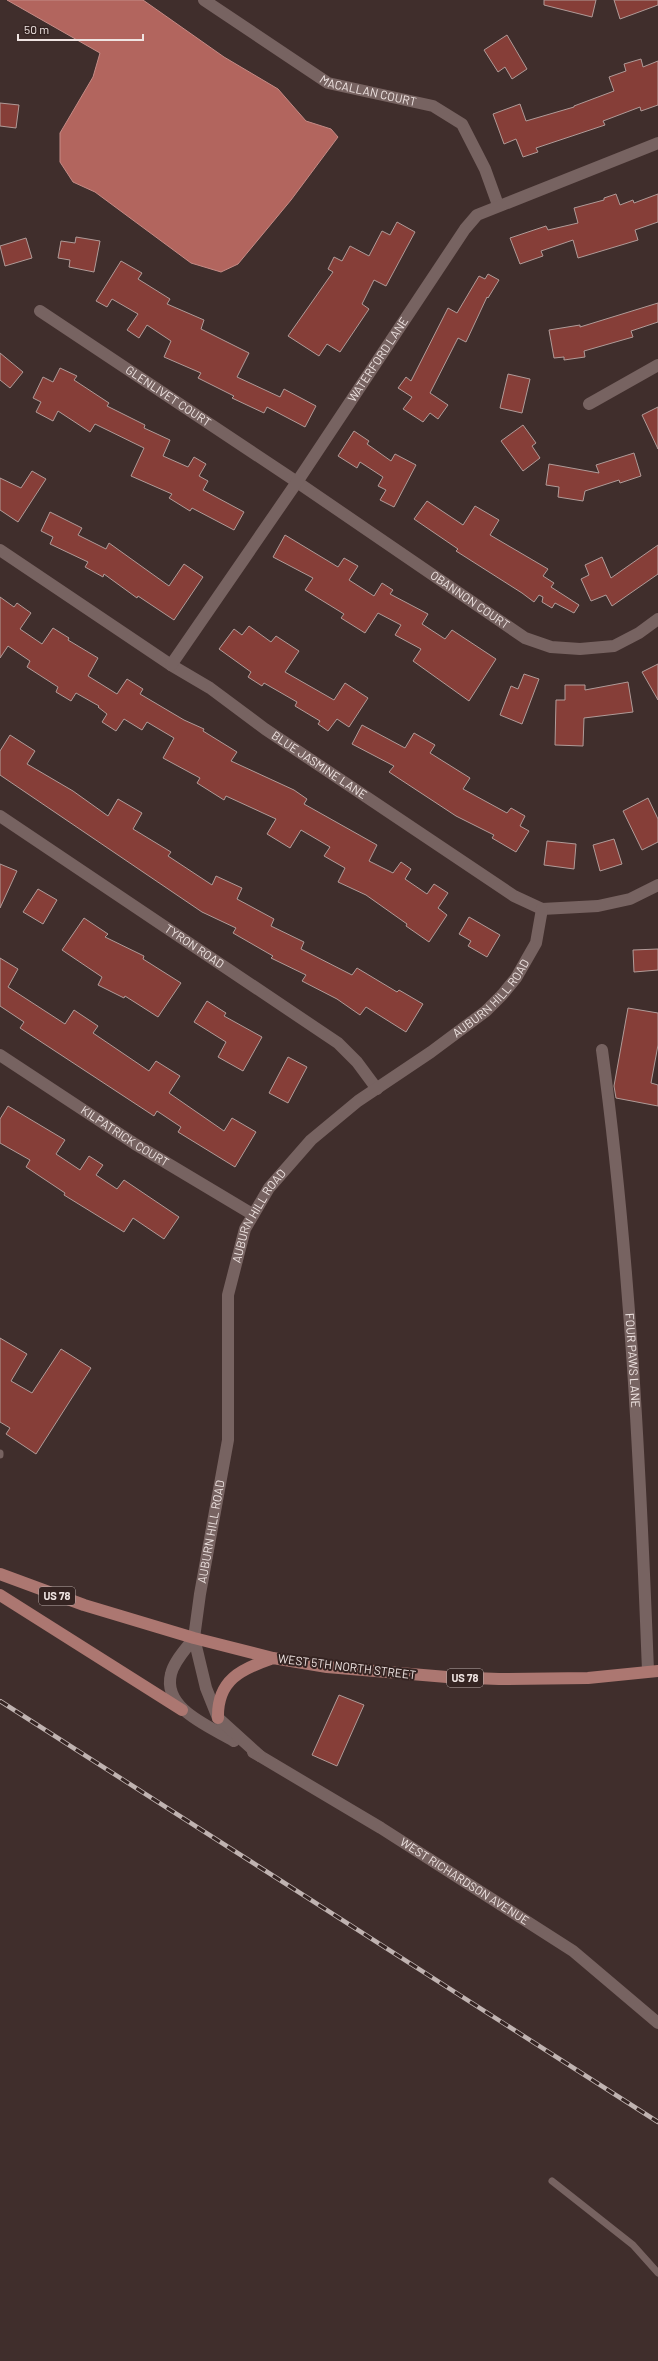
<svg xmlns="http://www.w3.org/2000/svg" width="658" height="2361" viewBox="0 0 658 2361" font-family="Barlow,sans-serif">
	<rect width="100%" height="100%" fill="#402e2c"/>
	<!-- water -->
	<path fill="#b2655e" stroke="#c48b86" d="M 7,0 L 143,0 L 224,57 L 278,89 L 306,121 L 331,129 L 338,137 L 291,200 L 238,264 L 221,272 L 191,263 L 95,192 L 73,182 L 60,162 L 60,133 L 93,77 L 100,53 Z"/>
	<!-- building -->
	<path fill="#863e38" stroke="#b09b98" d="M 544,0 L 596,0 L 592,17 L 544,5 Z
		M 614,0 L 658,0 L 658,5 L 620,19 Z
		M 507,35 L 527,69 L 512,79 L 505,67 L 498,72 L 484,50 Z
		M 641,59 L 643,67 L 658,61 L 658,105 L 641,111 L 640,107 L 603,121 L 605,125 L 536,148 L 538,152 L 523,157 L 516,139 L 504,144 L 493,114 L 520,104 L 526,121 L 574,107 L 574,106 L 614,91 L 609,77 L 626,71 L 624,64 Z
		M 0,103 L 19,105 L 16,128 L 0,126 Z
		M 616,194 L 620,205 L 633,200 L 634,203 L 658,194 L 658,222 L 635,230 L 638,240 L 578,258 L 573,240 L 541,251 L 543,256 L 520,264 L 510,238 L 546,226 L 548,230 L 578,223 L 574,208 L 604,200 L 604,198 Z
		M 397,222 L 415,232 L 386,286 L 374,280 L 362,304 L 369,309 L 340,352 L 327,344 L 319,356 L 288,336 L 333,272 L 328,269 L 334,257 L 342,261 L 350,246 L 369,256 L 382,231 L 390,235 Z
		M 76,237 L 100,241 L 94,272 L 69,267 L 70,260 L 58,258 L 61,241 L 75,243 Z
		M 26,238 L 32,258 L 5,266 L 0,246 Z
		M 121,261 L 142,273 L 138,279 L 170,299 L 167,304 L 204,320 L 201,329 L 249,353 L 237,377 L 280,397 L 284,389 L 316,406 L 305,427 L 267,407 L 264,413 L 232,398 L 234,396 L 198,378 L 201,373 L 164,357 L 171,341 L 147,325 L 139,338 L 127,330 L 138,314 L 112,299 L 107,307 L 96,301 Z
		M 488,274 L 499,280 L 488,298 L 487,297 L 466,342 L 458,338 L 430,393 L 448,405 L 438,419 L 430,413 L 423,422 L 403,409 L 412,397 L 398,388 L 406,377 L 411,381 L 448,308 L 457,313 L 479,276 L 485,279 Z
		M 658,303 L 658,322 L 631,331 L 633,337 L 584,351 L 585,357 L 564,360 L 564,357 L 554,358 L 549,330 L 580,325 L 580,327 Z
		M 0,353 L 23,372 L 10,388 L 0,380 Z
		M 60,368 L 77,376 L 74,380 L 109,403 L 107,406 L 145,425 L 144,428 L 170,440 L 163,456 L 188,467 L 194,457 L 206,464 L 199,476 L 208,481 L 203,490 L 244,512 L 234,530 L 192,508 L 190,511 L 169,498 L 172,494 L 131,476 L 144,448 L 95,424 L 90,432 L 58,411 L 53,421 L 36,412 L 41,402 L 33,398 L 43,377 L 53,382 Z
		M 508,374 L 530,379 L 522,413 L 500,408 Z
		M 658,407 L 658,449 L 642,415 Z
		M 523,425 L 536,443 L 532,446 L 540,458 L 523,471 L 501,441 Z
		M 354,431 L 369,441 L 367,444 L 391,461 L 395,454 L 416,465 L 394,507 L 380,500 L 386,490 L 378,486 L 383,477 L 360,462 L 357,468 L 338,456 Z
		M 634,453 L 641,476 L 620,483 L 619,480 L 585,491 L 583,501 L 558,497 L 559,487 L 546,485 L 549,464 L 599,473 L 596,465 Z
		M 32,471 L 46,479 L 18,522 L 0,510 L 0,478 L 21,488 Z
		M 427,501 L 463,525 L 475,506 L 499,520 L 490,535 L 548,569 L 543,576 L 554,583 L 551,587 L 579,605 L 574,613 L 555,603 L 552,608 L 542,602 L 543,597 L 539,595 L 534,602 L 522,593 L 456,551 L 458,549 L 414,519 Z
		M 50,512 L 82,528 L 78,535 L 106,549 L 109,543 L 169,586 L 184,564 L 203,577 L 174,620 L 138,596 L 137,598 L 104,574 L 103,577 L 85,567 L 88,562 L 50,544 L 53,537 L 41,531 Z
		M 285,535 L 338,567 L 344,558 L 358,566 L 349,580 L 374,596 L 382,583 L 393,590 L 390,594 L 428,614 L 422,624 L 445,639 L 452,630 L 496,659 L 469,701 L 413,661 L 421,649 L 395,635 L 401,625 L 378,613 L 365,633 L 341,618 L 344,614 L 305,590 L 313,578 L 273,557 Z
		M 658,545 L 658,574 L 612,606 L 606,595 L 591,601 L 581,579 L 589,575 L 585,565 L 602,557 L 611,578 Z
		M 0,597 L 14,607 L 17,603 L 31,613 L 20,629 L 42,644 L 53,628 L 69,638 L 68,640 L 98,658 L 88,676 L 117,694 L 127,679 L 143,689 L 140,694 L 184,720 L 204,729 L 203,731 L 237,752 L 231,761 L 294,790 L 307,799 L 304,804 L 377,845 L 369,861 L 393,873 L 401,862 L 411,869 L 405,879 L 427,894 L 434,884 L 448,893 L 438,908 L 447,915 L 429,942 L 406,926 L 407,924 L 366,895 L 338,882 L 345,868 L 324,856 L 330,847 L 301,830 L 290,848 L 267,834 L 276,819 L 226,796 L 224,800 L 197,783 L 200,778 L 163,758 L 174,738 L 147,722 L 142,730 L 124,719 L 116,731 L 102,722 L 107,714 L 98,707 L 99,706 L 76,693 L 71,701 L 56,692 L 58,687 L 27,667 L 30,661 L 8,646 L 0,658 Z
		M 249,626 L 271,642 L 276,636 L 299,651 L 285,672 L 334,700 L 345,683 L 368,698 L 349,727 L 337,719 L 328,731 L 318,724 L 320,721 L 295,706 L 297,702 L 264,683 L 262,686 L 248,677 L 251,672 L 219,649 L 234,629 L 242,635 Z
		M 658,664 L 658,700 L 642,672 Z
		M 524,674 L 539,679 L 522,724 L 500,715 L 511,686 L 518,689 Z
		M 628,682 L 633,712 L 584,718 L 583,746 L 555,745 L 556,700 L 565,700 L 565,685 L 585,685 L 585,690 Z
		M 362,725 L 405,748 L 414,733 L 435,745 L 430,753 L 470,778 L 463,789 L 507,813 L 511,808 L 525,816 L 520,826 L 529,831 L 516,852 L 492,838 L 494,835 L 456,816 L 389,772 L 394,766 L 352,744 Z
		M 10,735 L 35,751 L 27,764 L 73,791 L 108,816 L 118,799 L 142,813 L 133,829 L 171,852 L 168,856 L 212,885 L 216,876 L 242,888 L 237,899 L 274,919 L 271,926 L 304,942 L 301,949 L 352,975 L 357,968 L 397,992 L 399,990 L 423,1004 L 406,1032 L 366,1007 L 360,1015 L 337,999 L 302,981 L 306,975 L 271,958 L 273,956 L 233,933 L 236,928 L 202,912 L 0,775 L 0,751 Z
		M 648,798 L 658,819 L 658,842 L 642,850 L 623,811 Z
		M 614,839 L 622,864 L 600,871 L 593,845 Z
		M 547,841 L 576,844 L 574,869 L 544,865 Z
		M 0,864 L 17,871 L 0,908 Z
		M 38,889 L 57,900 L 43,924 L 23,912 Z
		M 469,917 L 500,935 L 487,957 L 468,946 L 471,941 L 459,934 Z
		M 84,918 L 108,934 L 105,937 L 144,956 L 143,959 L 181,983 L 158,1017 L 125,996 L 124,998 L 98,985 L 102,977 L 62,950 Z
		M 658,949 L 658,970 L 634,972 L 633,950 Z
		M 0,958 L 18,969 L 8,987 L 65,1024 L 74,1010 L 98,1026 L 93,1033 L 149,1071 L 156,1061 L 180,1076 L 169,1093 L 224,1131 L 232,1118 L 256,1132 L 235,1167 L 178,1132 L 181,1127 L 157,1111 L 154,1116 L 20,1028 L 24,1022 L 0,1006 Z
		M 207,1001 L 226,1013 L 224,1016 L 262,1037 L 243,1071 L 218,1057 L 226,1042 L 194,1022 Z
		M 628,1008 L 658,1013 L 658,1045 L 651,1083 L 658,1085 L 658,1106 L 616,1098 L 614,1086 Z
		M 288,1057 L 307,1067 L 288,1103 L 269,1093 Z
		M 8,1106 L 65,1140 L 56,1154 L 80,1170 L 89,1156 L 103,1165 L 96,1175 L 117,1189 L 124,1180 L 179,1217 L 164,1239 L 133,1218 L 124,1232 L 64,1195 L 65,1193 L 26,1167 L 30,1160 L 0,1143 L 0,1119 Z
		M 0,1338 L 27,1354 L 11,1381 L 32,1393 L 61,1349 L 91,1368 L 36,1454 L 6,1434 L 10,1428 L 0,1422 Z
		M 339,1695 L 364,1705 L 337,1766 L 312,1755 Z"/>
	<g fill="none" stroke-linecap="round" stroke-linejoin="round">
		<!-- lane -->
		<path stroke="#776361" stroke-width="7" d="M 0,1453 L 0,1455
			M 552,2181 L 633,2245 L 658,2273"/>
		<!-- street -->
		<g stroke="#776361" stroke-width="12">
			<path id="s1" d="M 204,0 L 328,83 L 433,106 L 462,124 L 485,169 L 498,205"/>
			<path id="s2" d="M 40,311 L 297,482 L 525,638 L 551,647 L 580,649 L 614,646 L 639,633 L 658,619"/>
			<path d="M 589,404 L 658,365"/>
			<path id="s3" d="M 0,550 L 171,665 L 210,688 L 265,729 L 514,896 L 542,909 L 598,906 L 630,899 L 658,885"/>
			<path id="s4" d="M 171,665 L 297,482 L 465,229 L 477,215 L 658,143"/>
			<path id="s5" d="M 0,816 L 338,1043 L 357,1062 L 377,1089"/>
			<path id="s6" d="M 602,1050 C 630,1256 640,1464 648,1671"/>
			<path id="s7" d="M 0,1055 L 135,1144 L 252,1214"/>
			<path d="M 194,1638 C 186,1649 174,1661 171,1674 C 162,1709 211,1727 234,1741"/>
			<path id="s8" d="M 253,1752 L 381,1828 L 573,1951 L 658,2023"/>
			<path id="s9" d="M 260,1756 L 218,1718 L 206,1688 L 194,1638 L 200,1594 L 228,1440 L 228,1295 L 245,1229 L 269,1188 L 311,1140 L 358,1101 L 431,1052 L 486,1011 L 502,995 L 516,978 L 536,943 L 542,909"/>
		</g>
		<!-- primary -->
		<path stroke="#ac7771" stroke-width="12" d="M 0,1574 L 84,1605 L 194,1638 L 273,1658 L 327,1667 L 447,1677 L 499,1679 L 588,1678 L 658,1671
			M 0,1595 L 182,1710
			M 218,1718 C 217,1680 241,1669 273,1658"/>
		<defs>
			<path id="rail" d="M 0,1701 L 658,2122"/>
		</defs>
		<!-- rail casing -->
		<use href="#rail" stroke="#c0b3b1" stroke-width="4.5"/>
		<!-- rail -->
		<use href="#rail" stroke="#352422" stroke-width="3" stroke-dasharray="9" stroke-linecap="butt"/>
	</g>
	<g text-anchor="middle" stroke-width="4" stroke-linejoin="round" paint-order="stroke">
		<!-- shield labels -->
		<g fill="#352422" stroke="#b7aaa8" stroke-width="1">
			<rect x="39" y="1587" width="36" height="18" rx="3"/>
			<rect x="447" y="1669" width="36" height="18" rx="3"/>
		</g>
		<g font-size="11" font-weight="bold" fill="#efe4e2">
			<text x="57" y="1600">US 78</text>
			<text x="465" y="1682">US 78</text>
		</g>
		<!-- street labels -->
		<g font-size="12" fill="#efe4e2" stroke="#352422">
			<text dy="4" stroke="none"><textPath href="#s1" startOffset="190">MACALLAN COURT</textPath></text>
			<text dy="4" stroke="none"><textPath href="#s4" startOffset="369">WATERFORD LANE</textPath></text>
			<text dy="4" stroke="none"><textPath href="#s2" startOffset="154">GLENLIVET COURT</textPath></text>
			<text dy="4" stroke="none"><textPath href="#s2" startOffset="518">OBANNON COURT</textPath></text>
			<text dy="4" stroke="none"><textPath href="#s3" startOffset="385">BLUE JASMINE LANE</textPath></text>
			<text dy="4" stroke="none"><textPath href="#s5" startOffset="234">TYRON ROAD</textPath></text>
			<text dy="4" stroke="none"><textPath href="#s9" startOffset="896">AUBURN HILL ROAD</textPath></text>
			<text dy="4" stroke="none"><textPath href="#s7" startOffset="149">KILPATRICK COURT</textPath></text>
			<text dy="4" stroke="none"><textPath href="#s9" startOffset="572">AUBURN HILL ROAD</textPath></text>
			<text dy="4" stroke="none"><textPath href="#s6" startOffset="312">FOUR PAWS LANE</textPath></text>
			<text dy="4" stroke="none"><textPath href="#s9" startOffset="248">AUBURN HILL ROAD</textPath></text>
			<text transform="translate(347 1667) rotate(7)" y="4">WEST 5TH NORTH STREET</text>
			<text dy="4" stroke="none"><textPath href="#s8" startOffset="248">WEST RICHARDSON AVENUE</textPath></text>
		</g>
	</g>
	<!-- scale -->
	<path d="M18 34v6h125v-6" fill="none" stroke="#efe4e2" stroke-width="2"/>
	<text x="24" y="34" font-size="12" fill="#efe4e2" stroke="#352422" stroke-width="3" paint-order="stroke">50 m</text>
</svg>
